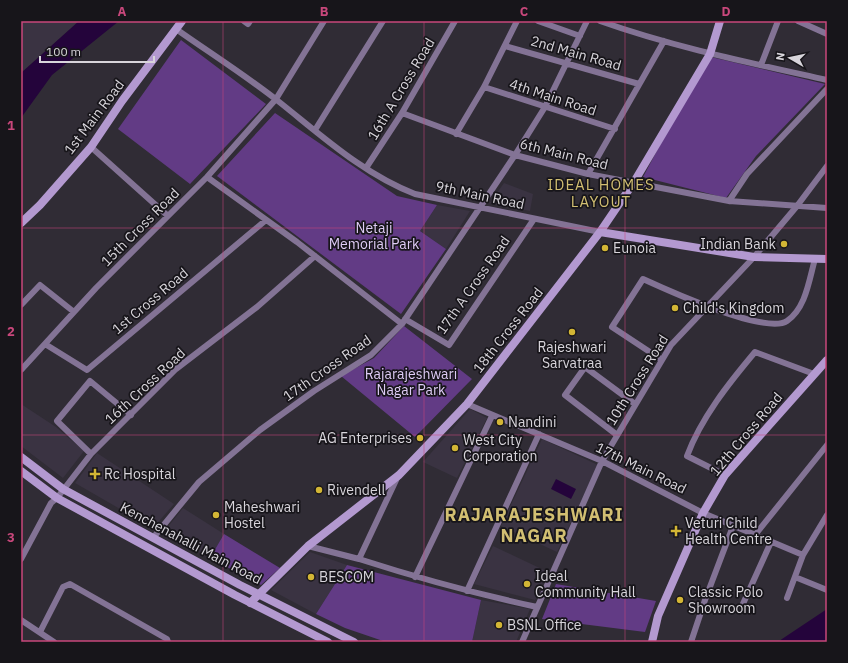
<svg xmlns="http://www.w3.org/2000/svg" width="848" height="663" viewBox="0 0 848 663" font-family="'IBM Plex Sans',sans-serif">
	<rect width="100%" height="100%" fill="#302c35"/>
	<!-- built -->
	<path fill="#3a3342" d="M 21,21 L 79,21 L 21,73 Z
		M 504,183 L 533,194 L 530,211 L 490,203 Z
		M 437,205 L 470,211 L 446,249 L 420,231 Z
		M 21,404 L 56,427 L 84,451 L 63,478 L 21,446 Z
		M 470,409 L 487,418 L 457,478 L 423,462 Z
		M 542,439 L 598,465 L 557,552 L 501,526 Z
		M 97,453 L 174,504 L 153,528 L 75,483 Z
		M 183,508 L 224,534 L 210,558 L 163,533 Z
		M 493,546 L 548,572 L 535,600 L 474,584 Z
		M 310,552 L 347,565 L 316,614 L 271,590 Z
		M 481,600 L 530,609 L 516,642 L 472,642 Z"/>
	<!-- green -->
	<path fill="#623b85" d="M 181,40 L 266,104 L 190,184 L 118,129 Z
		M 711,57 L 825,84 L 756,156 L 726,198 L 643,177 L 677,113 Z
		M 275,113 L 397,196 L 437,205 L 420,231 L 446,249 L 401,314 L 217,176 Z
		M 404,326 L 472,379 L 415,437 L 341,376 L 374,358 Z
		M 224,534 L 280,568 L 261,585 L 210,558 Z
		M 347,565 L 481,600 L 472,642 L 386,642 L 345,628 L 316,614 Z
		M 556,584 L 656,601 L 645,632 L 542,619 Z"/>
	<!-- water -->
	<path fill="#24043b" d="M 79,21 L 119,21 L 52,75 L 21,118 L 21,73 Z
		M 556,479 L 576,489 L 571,499 L 551,489 Z
		M 827,609 L 827,642 L 778,642 L 782,639 Z"/>
	<g fill="none" stroke-linecap="round" stroke-linejoin="round">
		<!-- street -->
		<path stroke="#837395" stroke-width="6" d="M 244,21 L 248,24 L 250,21
			M 538,21 L 580,36
			M 600,21 C 673,47 751,63 827,80
			M 798,21 L 827,34
			M 176,29 C 210,53 245,75 278,101 C 321,135 363,174 415,194 L 600,232
			M 505,46 L 639,84
			M 761,65 L 778,21
			M 484,87 L 615,129
			M 402,113 L 515,155 L 588,174 L 729,201 L 827,208
			M 315,130 L 383,21
			M 456,134 L 484,87 L 517,21
			M 91,147 L 168,216
			M 366,168 L 402,113 L 455,21
			M 588,174 L 664,41
			M 207,177 L 297,242 L 402,324
			M 729,201 L 747,174 L 827,89
			M 21,305 L 40,285 L 74,312
			M 405,319 L 449,345 L 534,219
			M 45,344 L 87,370 L 266,220
			M 662,360 L 612,327 L 643,279 C 667,290 766,335 787,321 C 806,308 809,280 815,259
			M 21,370 L 96,288 L 207,177 L 276,99 L 324,21
			M 467,404 L 602,461 L 703,513 L 803,555
			M 617,435 L 565,395 L 585,367 L 635,404
			M 91,454 L 57,421 L 90,381 L 131,415
			M 725,475 L 687,456 C 701,418 729,383 755,352 L 814,374
			M 755,535 L 827,445
			M 153,538 L 199,482 L 260,430 L 314,391 L 371,355 L 402,324 L 515,155 L 545,107 L 587,21
			M 308,546 L 359,559 L 398,476
			M 21,559 L 51,503 L 57,498 L 91,454 L 176,369 L 257,307 L 315,256
			M 359,559 C 418,578 477,594 537,607
			M 415,577 L 492,416
			M 795,577 L 827,590
			M 467,591 L 539,434
			M 787,598 L 803,555 L 827,515
			M 742,606 L 771,542
			M 21,620 L 54,642
			M 40,632 L 63,587 L 70,584 L 167,639 L 168,642
			M 522,642 L 602,461 L 671,345 L 754,257 L 797,206 L 827,166
			M 691,642 L 705,600 L 733,526"/>
		<!-- secondary -->
		<path stroke="#b399d0" stroke-width="8" d="M 21,223 L 40,205 L 91,147 L 122,101 L 182,21
			M 600,232 L 754,257 L 827,259
			M 21,457 L 63,489 L 240,585 L 354,642
			M 21,471 L 57,498 L 235,595 L 328,642
			M 250,603 L 308,546 L 399,475 L 467,404 L 600,232 L 634,182 L 710,54 L 720,21
			M 652,642 L 658,616 L 703,513 L 725,475 L 827,360"/>
	</g>
	<!-- grid -->
	<path fill="none" stroke="#c8477b" stroke-width="1" stroke-opacity="0.55" d="M 223,21 L 223,642M 424,21 L 424,642M 625,21 L 625,642M 21,228 L 827,228M 21,435 L 827,435"/>
	<!-- markers -->
	<g fill="#d3b635" stroke="#17151a" stroke-width="1.5">
		<circle cx="784" cy="244" r="4"/>
		<circle cx="605" cy="248" r="4"/>
		<circle cx="675" cy="308" r="4"/>
		<circle cx="572" cy="332" r="4"/>
		<circle cx="500" cy="422" r="4"/>
		<circle cx="420" cy="438" r="4"/>
		<circle cx="455" cy="448" r="4"/>
		<path d="M93 468h4v4h4v4h-4v4h-4v-4h-4v-4h4z"/>
		<circle cx="319" cy="490" r="4"/>
		<circle cx="216" cy="515" r="4"/>
		<path d="M674 525h4v4h4v4h-4v4h-4v-4h-4v-4h4z"/>
		<circle cx="311" cy="577" r="4"/>
		<circle cx="527" cy="584" r="4"/>
		<circle cx="680" cy="600" r="4"/>
		<circle cx="499" cy="625" r="4"/>
	</g>
	<g text-anchor="middle" stroke-width="3.5" stroke-linejoin="round" paint-order="stroke">
		<!-- street labels -->
		<g font-size="14" fill="#d8d5db" stroke="#17151a">
			<text transform="translate(576 53) rotate(16)" y="5">2nd Main Road</text>
			<text transform="translate(401 89) rotate(-59)" y="5">16th A Cross Road</text>
			<text transform="translate(553 97) rotate(18)" y="5">4th Main Road</text>
			<text transform="translate(94 117) rotate(-53)" y="5">1st Main Road</text>
			<text transform="translate(564 154) rotate(14)" y="5">6th Main Road</text>
			<text transform="translate(480 195) rotate(12)" y="5">9th Main Road</text>
			<text transform="translate(140 227) rotate(-45)" y="5">15th Cross Road</text>
			<text transform="translate(473 285) rotate(-55)" y="5">17th A Cross Road</text>
			<text transform="translate(150 301) rotate(-40)" y="5">1st Cross Road</text>
			<text transform="translate(508 330) rotate(-52)" y="5">18th Cross Road</text>
			<text transform="translate(327 368) rotate(-35)" y="5">17th Cross Road</text>
			<text transform="translate(637 380) rotate(-58)" y="5">10th Cross Road</text>
			<text transform="translate(145 386) rotate(-43)" y="5">16th Cross Road</text>
			<text transform="translate(746 434) rotate(-50)" y="5">12th Cross Road</text>
			<text transform="translate(641 468) rotate(26)" y="5">17th Main Road</text>
			<text transform="translate(191 543) rotate(28)" y="5">Kenchenahalli Main Road</text>
		</g>
		<!-- park labels -->
		<g font-size="14" fill="#dfccf6" stroke="#17151a">
			<text x="374" y="233">Netaji<tspan x="374" dy="16">Memorial Park</tspan></text>
			<text x="411" y="379">Rajarajeshwari<tspan x="411" dy="16">Nagar Park</tspan></text>
		</g>
		<!-- poi labels -->
		<g font-size="14" fill="#d8d5db" stroke="#17151a" text-anchor="start">
			<text x="776" y="249" text-anchor="end">Indian Bank</text>
			<text x="613" y="253">Eunoia</text>
			<text x="683" y="313">Child's Kingdom</text>
			<text x="572" y="352" text-anchor="middle">Rajeshwari<tspan x="572" dy="16">Sarvatraa</tspan></text>
			<text x="508" y="427">Nandini</text>
			<text x="412" y="443" text-anchor="end">AG Enterprises</text>
			<text x="463" y="445">West City<tspan x="463" dy="16">Corporation</tspan></text>
			<text x="104" y="479">Rc Hospital</text>
			<text x="327" y="495">Rivendell</text>
			<text x="224" y="512">Maheshwari<tspan x="224" dy="16">Hostel</tspan></text>
			<text x="685" y="528">Veturi Child<tspan x="685" dy="16">Health Centre</tspan></text>
			<text x="535" y="581">Ideal<tspan x="535" dy="16">Community Hall</tspan></text>
			<text x="319" y="582">BESCOM</text>
			<text x="688" y="597">Classic Polo<tspan x="688" dy="16">Showroom</tspan></text>
			<text x="507" y="630">BSNL Office</text>
		</g>
		<!-- neighbourhood labels -->
		<g font-size="15" letter-spacing="1" fill="#d2bf72" stroke="#17151a">
			<text x="601" y="190">IDEAL HOMES<tspan x="601" dy="17">LAYOUT</tspan></text>
		</g>
		<!-- district labels -->
		<g font-size="18" font-weight="bold" letter-spacing="1" fill="#d2bf72" stroke="#17151a">
			<text x="534" y="521">RAJARAJESHWARI<tspan x="534" dy="21">NAGAR</tspan></text>
		</g>
	</g>
	<!-- border -->
	<rect width="848" height="663" fill="none" stroke="#17151a" stroke-width="44"/>
	<!-- north arrow -->
	<g transform="translate(790 58) rotate(279)" stroke="#17151a" stroke-width="3" paint-order="stroke">
	<path d="M0-3L7 15L0 10L-7 15Z" fill="#d8d5db"/>
	<text y="-6" font-size="11" font-weight="bold" text-anchor="middle" fill="#d8d5db">N</text>
	</g>
	<!-- scale -->
	<path d="M40 56v6h114v-6" fill="none" stroke="#d8d5db" stroke-width="2"/>
	<text x="46" y="56" font-size="12" fill="#d8d5db" stroke="#17151a" stroke-width="3" paint-order="stroke">100 m</text>
	<rect x="22" y="22" width="804" height="619" fill="none" stroke="#c8477b" stroke-width="1.5"/>
	<g font-size="13" text-anchor="middle" font-weight="bold" fill="#c8477b">
		<text x="122" y="16">A</text>
		<text x="324" y="16">B</text>
		<text x="524" y="16">C</text>
		<text x="726" y="16">D</text>
		<text x="11" y="130">1</text>
		<text x="11" y="336">2</text>
		<text x="11" y="542">3</text>
	</g>
</svg>
